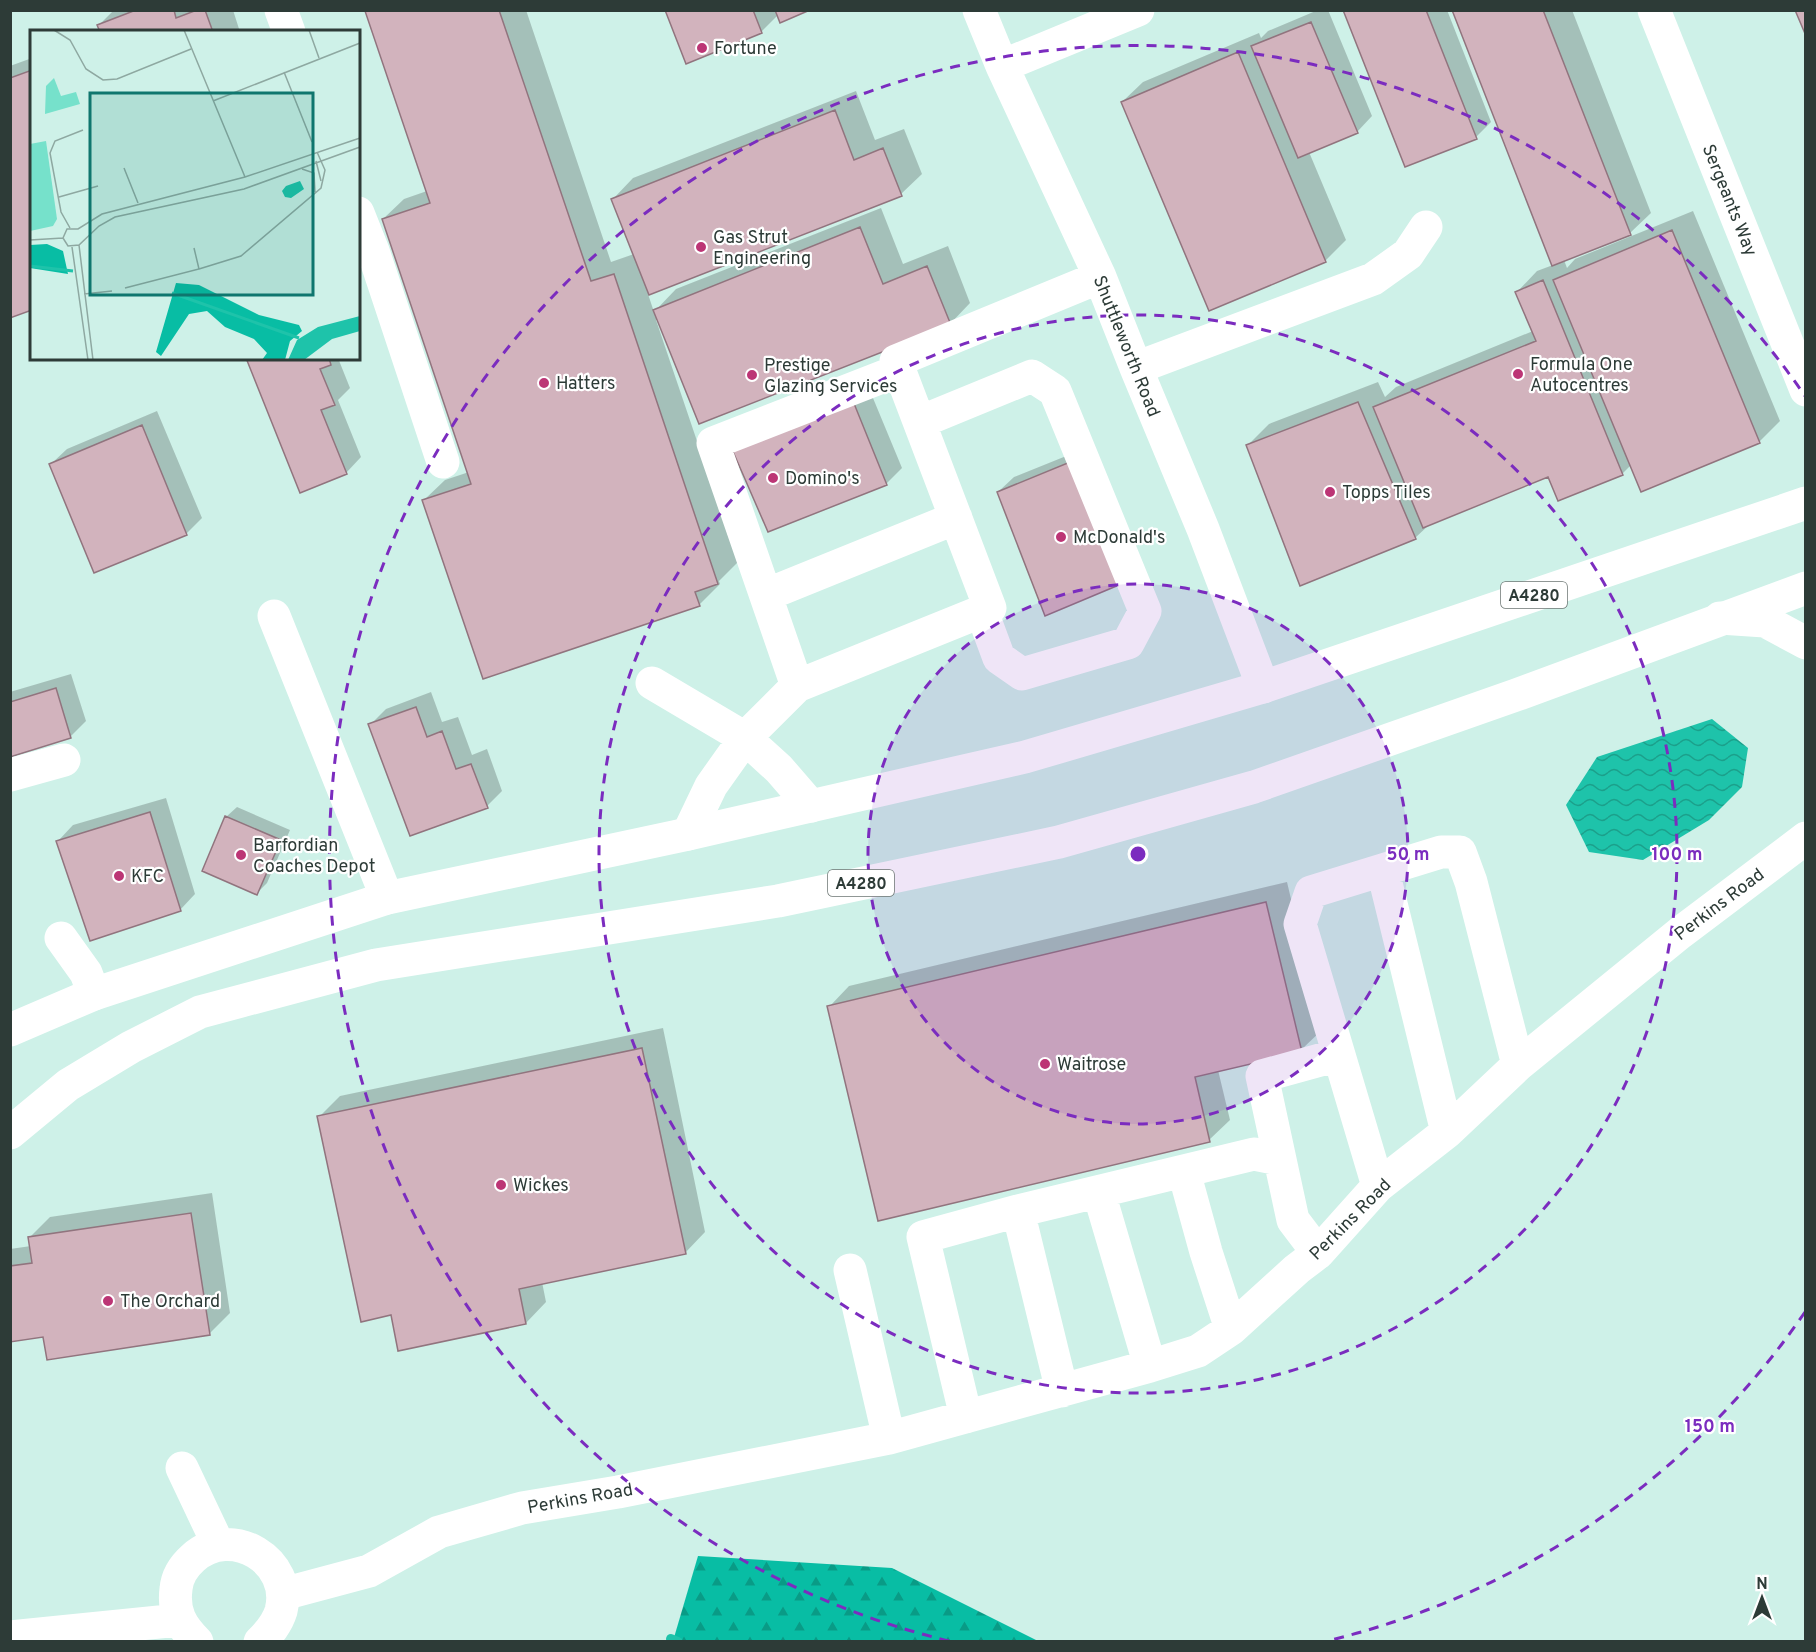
<svg xmlns="http://www.w3.org/2000/svg" width="1816" height="1652" viewBox="0 0 1816 1652" font-family="Overpass,sans-serif">
	<defs>
		<pattern id="forest-firs" width="22" height="20" patternUnits="userSpaceOnUse" patternTransform="scale(1.5)"><rect width="22" height="20" fill="#08bda4"/><path d="M5 1l3.5 6h-7zM16 11l3.5 6h-7z" fill="#099b86"/></pattern>
		<pattern id="water-waves" width="16" height="10" patternUnits="userSpaceOnUse" patternTransform="scale(1.5)"><rect width="16" height="10" fill="#1ec3aa"/><path d="M0 5q4-4 8 0t8 0" fill="none" stroke="#1ba08b"/></pattern>
	</defs>
	<rect width="100%" height="100%" fill="#cef1e8"/>
	<!-- forest -->
	<path fill="url(#forest-firs)" d="M 698,1556 L 892,1568 L 1038,1641 L 673,1641 Z"/>
	<!-- water -->
	<path fill="url(#water-waves)" d="M 1712,719 L 1748,748 L 1742,787 L 1709,820 L 1643,860 L 1589,852 L 1566,805 L 1597,757 Z"/>
	<!-- shadow -->
	<path fill="#0003" d="M 114,10 L 233,10 L 240,32 L 102,32 L 99,25 Z
		M 368,10 L 526,10 L 611,262 L 634,254 L 613,199 L 633,178 L 856,91 L 875,140 L 904,129 L 922,174 L 901,194 L 648,294 L 654,312 L 676,289 L 881,208 L 903,264 L 948,246 L 970,303 L 950,324 L 656,320 L 738,562 L 719,581 L 720,584 L 699,605 L 424,500 L 445,480 L 469,472 L 383,219 L 404,199 L 427,191 Z
		M 666,10 L 806,10 L 778,15 L 761,32 Z
		M 1318,10 L 1328,10 L 1372,116 L 1357,132 L 1309,152 L 1346,240 L 1326,260 L 1209,309 L 1122,102 L 1143,82 L 1259,33 L 1261,38 L 1268,31 Z
		M 1344,10 L 1447,10 L 1491,122 L 1476,137 Z
		M 1453,10 L 1572,10 L 1651,213 L 1630,233 L 1564,260 L 1567,268 L 1575,259 L 1693,211 L 1780,421 L 1759,442 L 1631,465 L 1622,474 L 1549,475 L 1430,524 L 1415,538 L 1248,445 L 1269,424 L 1378,382 L 1385,397 L 1396,387 L 1533,331 L 1517,292 L 1537,271 L 1553,265 Z
		M 32,58 L 32,309 L 10,316 L 10,66 Z
		M 248,358 L 338,358 L 350,388 L 338,400 L 361,457 L 346,473 Z
		M 868,386 L 902,468 L 886,484 L 733,447 Z
		M 157,411 L 202,518 L 186,534 L 51,464 L 67,449 Z
		M 1091,446 L 1141,565 L 998,492 L 1014,477 Z
		M 71,674 L 86,721 L 70,737 L 10,755 L 10,692 Z
		M 431,692 L 442,722 L 458,717 L 472,755 L 487,749 L 502,791 L 487,806 L 370,725 L 386,709 Z
		M 166,798 L 195,894 L 180,910 L 58,841 L 73,825 Z
		M 237,807 L 290,830 L 267,883 L 257,893 L 226,817 Z
		M 1287,882 L 1322,1030 L 1301,1050 L 1218,1070 L 1230,1120 L 1209,1140 L 829,1007 L 849,986 Z
		M 663,1028 L 705,1232 L 685,1253 L 542,1282 L 546,1302 L 526,1323 L 392,1313 L 319,1117 L 340,1096 Z
		M 212,1193 L 230,1313 L 209,1334 L 44,1335 L 10,1340 L 10,1249 L 31,1246 L 29,1238 L 50,1217 Z"/>
	<g fill="none" stroke-linecap="round" stroke-linejoin="round">
		<!-- stream -->
		<path stroke="#1ec3aa" stroke-width="10" d="M 671,1639 L 678,1642"/>
	</g>
	<!-- building -->
	<path fill="#d2b3bd" stroke="#91747e" stroke-width="1.5" d="M 136,10 L 174,10 L 176,18 L 197,10 L 205,10 L 213,32 L 100,32 L 97,25 Z
		M 367,10 L 499,10 L 591,281 L 614,274 L 718,584 L 695,592 L 700,606 L 483,679 L 422,500 L 471,484 L 382,219 L 430,203 L 365,11 Z
		M 665,10 L 753,10 L 762,33 L 686,64 Z
		M 775,10 L 810,10 L 780,23 Z
		M 1343,10 L 1426,10 L 1477,139 L 1405,167 Z
		M 1452,10 L 1543,10 L 1631,235 L 1552,266 Z
		M 1795,10 L 1806,10 L 1806,36 Z
		M 1311,22 L 1358,133 L 1298,158 L 1251,46 Z
		M 1238,52 L 1326,262 L 1209,311 L 1121,102 Z
		M 32,70 L 32,310 L 10,318 L 10,78 Z
		M 835,110 L 854,160 L 883,148 L 902,196 L 649,295 L 611,199 Z
		M 860,227 L 883,284 L 927,266 L 951,325 L 699,424 L 653,310 Z
		M 1672,230 L 1760,443 L 1641,492 L 1553,280 Z
		M 1543,280 L 1623,475 L 1558,501 L 1548,477 L 1423,528 L 1373,407 L 1536,341 L 1515,292 Z
		M 246,358 L 329,358 L 331,365 L 320,369 L 335,405 L 321,410 L 347,474 L 300,493 Z
		M 853,401 L 887,485 L 768,532 L 731,447 Z
		M 1358,402 L 1416,539 L 1300,586 L 1246,445 Z
		M 142,425 L 187,535 L 94,573 L 49,464 Z
		M 1075,460 L 1126,582 L 1045,616 L 997,492 Z
		M 56,688 L 71,738 L 10,757 L 10,702 Z
		M 416,707 L 427,737 L 442,731 L 456,769 L 471,764 L 488,808 L 410,836 L 368,724 Z
		M 150,812 L 181,911 L 90,941 L 56,841 Z
		M 225,816 L 281,840 L 257,895 L 202,871 Z
		M 1266,902 L 1302,1052 L 1195,1077 L 1210,1142 L 878,1221 L 827,1006 Z
		M 642,1048 L 686,1254 L 519,1289 L 526,1324 L 398,1351 L 391,1315 L 361,1322 L 317,1116 Z
		M 191,1213 L 210,1335 L 47,1360 L 43,1337 L 10,1342 L 10,1266 L 32,1263 L 28,1237 Z"/>
	<g fill="none" stroke-linecap="round" stroke-linejoin="round">
		<!-- minor -->
		<path stroke="#fff" stroke-width="33" d="M 281,10 L 289,32
			M 979,10 L 1002,66 L 1100,277 L 1136,368 L 1203,529 L 1263,687
			M 1654,10 L 1806,390
			M 1002,66 L 1138,10
			M 358,213 L 373,251 L 443,462
			M 1136,368 L 1373,279 L 1408,254 L 1426,227
			M 920,422 L 1032,376 L 1055,391 L 1145,611 L 1128,643 L 1022,674 L 999,658 L 982,612
			M 766,595 L 956,518
			M 274,616 L 387,898
			M 1720,618 L 1765,621 L 1806,643
			M 652,683 L 745,738 L 779,769 L 811,806
			M 797,686 L 990,608 L 896,361 L 1100,277
			M 10,775 L 64,760
			M 688,834 L 711,786 L 745,738 L 797,686 L 713,443 L 900,370
			M 1383,871 L 1447,1132
			M 61,938 L 86,973 L 94,994
			M 1184,1172 L 1206,1252 L 1231,1329
			M 1378,1186 L 1300,924 L 1311,892 L 1441,852 L 1460,852 L 1471,882 L 1518,1065
			M 1099,1193 L 1150,1366
			M 1318,1253 L 1293,1220 L 1262,1076 L 1338,1055
			M 1062,1391 L 1018,1211 L 1254,1154 L 1279,1159
			M 966,1417 L 923,1237 L 1018,1211
			M 889,1438 L 1150,1366 L 1198,1351 L 1231,1329 L 1297,1269 L 1318,1253 L 1378,1186 L 1447,1132 L 1518,1065 L 1680,933 L 1806,838
			M 182,1468 L 218,1544
			M 283,1594 L 369,1571 L 439,1532 L 522,1508 L 618,1492 L 889,1438 L 850,1270
			M 10,1637 L 179,1620
			M 197,1642 C 181,1626 173,1612 176,1589 C 177,1577 184,1566 193,1558 C 231,1523 294,1561 281,1611 C 277,1624 269,1633 260,1642"/>
		<!-- major -->
		<path stroke="#fff" stroke-width="33" d="M 10,1030 L 94,994 L 387,898 L 688,834 L 1025,757 L 1263,687 L 1806,503
			M 10,1133 L 68,1085 L 131,1047 L 200,1012 L 376,965 L 778,901 L 1059,842 L 1254,787 L 1516,695 L 1806,588"/>
	</g>
	<!-- distance rings -->
	<circle cx="1138" cy="854" r="270" fill="#7b2cbf" fill-opacity=".12"/>
	<g fill="none" stroke="#7b2cbf" stroke-width="3" stroke-dasharray="10 8">
		<circle cx="1138" cy="854" r="270"/>
		<circle cx="1138" cy="854" r="539"/>
		<path d="M1805 1312A809 809 0 0 1 1327 1641M949 1641A809 809 0 1 1 1805 396"/>
	</g>
	<!-- markers -->
	<g fill="#bc3575" stroke="#fff" stroke-width="2">
		<circle cx="702" cy="48" r="6"/>
		<circle cx="701" cy="247" r="6"/>
		<circle cx="1518" cy="374" r="6"/>
		<circle cx="752" cy="375" r="6"/>
		<circle cx="544" cy="383" r="6"/>
		<circle cx="773" cy="478" r="6"/>
		<circle cx="1330" cy="492" r="6"/>
		<circle cx="1061" cy="537" r="6"/>
		<circle cx="241" cy="855" r="6"/>
		<circle cx="119" cy="876" r="6"/>
		<circle cx="1045" cy="1064" r="6"/>
		<circle cx="501" cy="1185" r="6"/>
		<circle cx="108" cy="1301" r="6"/>
	</g>
	<g text-anchor="middle" stroke-width="4.5" stroke-linejoin="round" paint-order="stroke">
		<!-- shield labels -->
		<g fill="#fff" stroke="#6c7673" stroke-width="1.5">
			<rect x="1501" y="582" width="66" height="26" rx="4.5"/>
			<rect x="828" y="870" width="66" height="26" rx="4.5"/>
		</g>
		<g font-size="16" font-weight="bold" fill="#2d3b37">
			<text x="1534" y="601">A4280</text>
			<text x="861" y="889">A4280</text>
		</g>
		<!-- poi labels -->
		<g font-size="18" fill="#2d3b37" stroke="#fff" text-anchor="start">
			<text x="714" y="54">Fortune</text>
			<text x="713" y="243">Gas Strut<tspan x="713" dy="21">Engineering</tspan></text>
			<text x="1530" y="370">Formula One<tspan x="1530" dy="21">Autocentres</tspan></text>
			<text x="764" y="371">Prestige<tspan x="764" dy="21">Glazing Services</tspan></text>
			<text x="556" y="389">Hatters</text>
			<text x="785" y="484">Domino's</text>
			<text x="1342" y="498">Topps Tiles</text>
			<text x="1073" y="543">McDonald's</text>
			<text x="253" y="851">Barfordian<tspan x="253" dy="21">Coaches Depot</tspan></text>
			<text x="131" y="882">KFC</text>
			<text x="1057" y="1070">Waitrose</text>
			<text x="513" y="1191">Wickes</text>
			<text x="120" y="1307">The Orchard</text>
		</g>
		<!-- street labels -->
		<g font-size="18" fill="#2d3b37" stroke="#fff">
			<text transform="translate(1730 200) rotate(68)" y="6">Sergeants Way</text>
			<text transform="translate(1127 346) rotate(68)" y="6">Shuttleworth Road</text>
			<text transform="translate(1719 904) rotate(-37)" y="6">Perkins Road</text>
			<text transform="translate(1350 1219) rotate(-45)" y="6">Perkins Road</text>
			<text transform="translate(580 1498) rotate(-10)" y="6">Perkins Road</text>
		</g>
	</g>
	<!-- overview -->
	<g transform="translate(30 30)">
		<rect width="330" height="330" fill="#cef1e8"/>
		<path d="M 24,48 L 31,66 L 46,62 L 50,74 L 15,84 L 16,56 Z" fill="#76e1cb"/>
		<path d="M 17,214 L 33,221 L 38,244 L 0,238 L 0,215 ZM 146,253 L 169,255 L 229,285 L 269,295 L 272,301 L 260,311 L 255,330 L 232,330 L 237,323 L 224,309 L 195,297 L 177,281 L 159,284 L 131,326 L 126,322 Z" fill="#08bda4"/>
		<path d="M 16,111 L 27,189 L 23,196 L 0,201 L 0,114 Z" fill="#76e1cb"/>
		<path d="M 270,151 L 274,159 L 261,168 L 255,167 L 252,161 L 256,156 ZM 330,286 L 330,301 L 302,309 L 274,330 L 258,330 L 267,310 L 288,297 Z" fill="#1ec3aa"/>
		<path fill="none" stroke="#1ec3aa" stroke-width="3" d="M 0,236 L 43,241M 142,263 L 269,308"/>
		<path fill="none" stroke="#8ea8a1" stroke-width="1.5" d="M 24,0 L 40,10 L 56,39 L 73,50 L 87,49 L 161,19M 154,0 L 215,147M 279,0 L 289,28M 254,42 L 282,112M 183,71 L 330,13M 286,131 L 291,151M 94,138 L 108,173M 272,139 L 284,143 L 285,162M 29,167 L 68,156M 40,198 L 31,182 L 20,123 L 25,111 L 53,100M 33,208 L 38,216 L 49,215 L 69,196 L 85,187 L 214,159 L 330,117M 33,208 L 37,199 L 48,199 L 72,184 L 215,147 L 330,108M 0,210 L 33,208M 49,215 L 63,330M 42,217 L 58,330M 169,239 L 211,226 L 291,158 L 295,140 L 287,122M 95,258 L 169,239 L 164,218M 54,264 L 82,261"/>
		<path fill="#0f766e" fill-opacity="0.15" stroke="#0f766e" stroke-width="3" d="M 60,63 L 283,63 L 283,265 L 60,265 Z"/>
		<rect width="330" height="330" fill="none" stroke="#2d3b37" stroke-width="3"/>
	</g>
	<circle cx="1138" cy="854" r="9" fill="#7b2cbf" stroke="#fff" stroke-width="3"/>
	<g font-size="18" text-anchor="middle" font-weight="bold" fill="#7b2cbf" stroke="#fff" stroke-width="4.5" stroke-linejoin="round" paint-order="stroke">
		<text x="1408" y="860">50 m</text>
		<text x="1677" y="860">100 m</text>
		<text x="1710" y="1432">150 m</text>
	</g>
	<!-- border -->
	<rect width="1816" height="1652" fill="none" stroke="#2d3b37" stroke-width="24"/>
	<!-- north arrow -->
	<g transform="translate(1762 1598)" stroke="#ffffff" stroke-width="4.5" paint-order="stroke">
	<path d="M0-4.5L10 22L0 15L-10 22Z" fill="#2d3b37"/>
	<text y="-9" font-size="16" font-weight="bold" text-anchor="middle" fill="#2d3b37">N</text>
	</g>
</svg>
